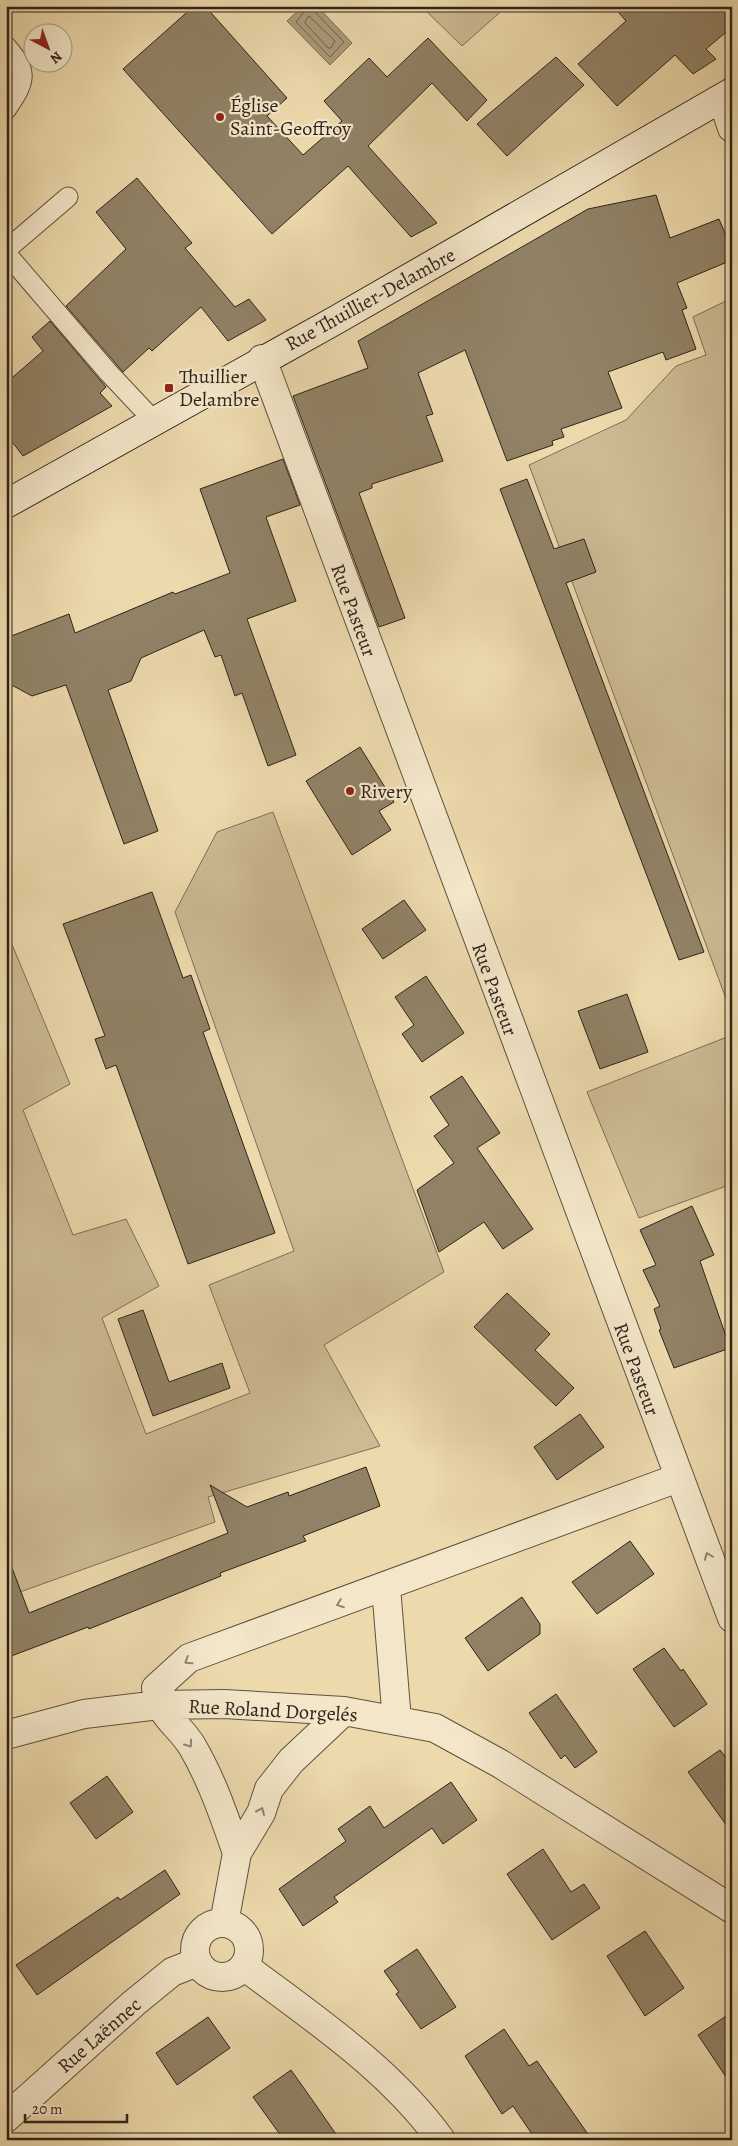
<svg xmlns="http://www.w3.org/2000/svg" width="738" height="2146" viewBox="0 0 738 2146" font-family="Alegreya,serif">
	<rect width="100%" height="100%" fill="#ecd9ac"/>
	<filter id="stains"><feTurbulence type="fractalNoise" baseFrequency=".004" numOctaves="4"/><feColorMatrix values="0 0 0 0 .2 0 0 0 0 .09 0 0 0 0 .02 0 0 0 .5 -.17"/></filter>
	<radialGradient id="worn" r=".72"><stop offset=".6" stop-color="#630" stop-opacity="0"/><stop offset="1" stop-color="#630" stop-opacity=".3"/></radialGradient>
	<!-- green -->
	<path fill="#ccba93" stroke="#7e6f57" d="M 421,6 L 507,6 L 462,46 Z
		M 732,298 L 732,1015 L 529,465 L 626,420 L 676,366 L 706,355 L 693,317 Z
		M 273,812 L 444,1272 L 324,1345 L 380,1446 L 208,1497 L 215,1522 L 6,1597 L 6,930 L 70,1084 L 23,1110 L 73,1235 L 126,1219 L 159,1286 L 102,1318 L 146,1434 L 250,1393 L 209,1285 L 294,1251 L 175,912 L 217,832 Z
		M 732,1035 L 732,1184 L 639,1218 L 587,1092 Z"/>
	<!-- water -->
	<path fill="#ac9b7b" stroke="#7a6b55" d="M 303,6 L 317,6 L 352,43 L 330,65 L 287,21 Z"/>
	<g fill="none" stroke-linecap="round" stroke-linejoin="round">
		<!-- shore -->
		<path stroke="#6e604b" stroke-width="1" d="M 306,6 L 305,11 L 296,22 L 330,57 L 344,42 L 315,12 L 314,6
			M 309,16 L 335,41 L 331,48 L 328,48 L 305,23 Z"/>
	</g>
	<!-- building -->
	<path fill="#918266" stroke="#2f241b" d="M 194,6 L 205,6 L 287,98 L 267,116 L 303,155 L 342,121 L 324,101 L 369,58 L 387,77 L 428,38 L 487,100 L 467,121 L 432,83 L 368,146 L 437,223 L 411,237 L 348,166 L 272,234 L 123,69 Z
		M 613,6 L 732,6 L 732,27 L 706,49 L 716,59 L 693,74 L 675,55 L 617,106 L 578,64 L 626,21 Z
		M 556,57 L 584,85 L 507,156 L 477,124 Z
		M 137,178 L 192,243 L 185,248 L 235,307 L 249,299 L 266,320 L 228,341 L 201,307 L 152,351 L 149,348 L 123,372 L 66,306 L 126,249 L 96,212 Z
		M 656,195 L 670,238 L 719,219 L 732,250 L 732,260 L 677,283 L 687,308 L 682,310 L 696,349 L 666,360 L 663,352 L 608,372 L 622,408 L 561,429 L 564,437 L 552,441 L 553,445 L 507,461 L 465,350 L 418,373 L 433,414 L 426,416 L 443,461 L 372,484 L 372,488 L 359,493 L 405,618 L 379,627 L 293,396 L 368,368 L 358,341 L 588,209 Z
		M 50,321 L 106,387 L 100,393 L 112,406 L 23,456 L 6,434 L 6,383 L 43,351 L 32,337 Z
		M 283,459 L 300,505 L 266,517 L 296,601 L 247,619 L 296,755 L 268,766 L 242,693 L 235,696 L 221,655 L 215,657 L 204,630 L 141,658 L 131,681 L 108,690 L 158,831 L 124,844 L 66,685 L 32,696 L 6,682 L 6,638 L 69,614 L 75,633 L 173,592 L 175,594 L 230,573 L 200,489 Z
		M 527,479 L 554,549 L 584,539 L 596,572 L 566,583 L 704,952 L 679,960 L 500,489 Z
		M 360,747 L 394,802 L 379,811 L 391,830 L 352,855 L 306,781 Z
		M 152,892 L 183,978 L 191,975 L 210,1029 L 203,1032 L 275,1233 L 188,1264 L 116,1065 L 106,1069 L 95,1039 L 105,1036 L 63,924 Z
		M 404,900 L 426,930 L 383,959 L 362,929 Z
		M 426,976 L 464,1033 L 422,1062 L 402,1034 L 414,1025 L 395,997 Z
		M 627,994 L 648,1052 L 600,1069 L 578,1011 Z
		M 462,1076 L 500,1133 L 477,1148 L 533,1229 L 503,1249 L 484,1222 L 439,1252 L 417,1190 L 454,1163 L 434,1136 L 449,1125 L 430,1097 Z
		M 692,1206 L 714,1255 L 700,1261 L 730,1348 L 674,1368 L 659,1330 L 661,1329 L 654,1309 L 660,1306 L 643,1270 L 656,1265 L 640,1230 Z
		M 507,1293 L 550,1334 L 535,1350 L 574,1388 L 556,1406 L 474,1327 Z
		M 143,1310 L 169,1382 L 222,1363 L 230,1388 L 153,1416 L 118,1319 Z
		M 580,1414 L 604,1447 L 557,1480 L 534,1447 Z
		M 366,1467 L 380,1506 L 303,1536 L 306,1541 L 220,1573 L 221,1576 L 89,1629 L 88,1627 L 6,1658 L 6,1561 L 9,1560 L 29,1613 L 228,1533 L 210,1485 L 247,1507 L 288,1492 L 289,1496 Z
		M 630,1541 L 654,1574 L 597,1614 L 572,1582 Z
		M 522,1597 L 540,1624 L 540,1634 L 488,1671 L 465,1638 Z
		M 664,1648 L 681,1671 L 683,1669 L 707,1704 L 674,1727 L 633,1669 Z
		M 556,1694 L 597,1752 L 575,1768 L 565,1755 L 561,1759 L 529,1713 Z
		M 720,1750 L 732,1765 L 732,1833 L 688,1772 Z
		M 107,1776 L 133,1812 L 96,1839 L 70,1803 Z
		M 451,1782 L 477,1820 L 443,1844 L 432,1828 L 334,1897 L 338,1902 L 303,1926 L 279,1889 L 346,1841 L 338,1829 L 370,1806 L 384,1828 Z
		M 543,1849 L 571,1892 L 584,1884 L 600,1908 L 552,1940 L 507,1874 Z
		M 165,1870 L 180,1894 L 37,1995 L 16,1965 L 118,1897 L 120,1900 Z
		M 645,1931 L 684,1988 L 645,2016 L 607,1956 Z
		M 417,1949 L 456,2007 L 421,2029 L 396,1994 L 399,1992 L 384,1971 Z
		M 732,2012 L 732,2086 L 698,2035 Z
		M 208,2017 L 230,2048 L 177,2085 L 156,2053 Z
		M 504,2029 L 529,2066 L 537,2061 L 592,2140 L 536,2140 L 513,2106 L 502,2114 L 465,2056 Z
		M 291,2070 L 313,2101 L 340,2140 L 284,2140 L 253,2097 Z"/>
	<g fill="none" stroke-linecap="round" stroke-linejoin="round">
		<defs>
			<path id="lane" d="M 6,46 C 30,73 25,82 6,110
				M 6,250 L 68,197
				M 6,253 L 108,372 L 154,421"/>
			<path id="street" d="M 722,98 L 732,128
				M 262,359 L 732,1618
				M 386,1587 L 397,1721
				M 6,1735 L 84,1714 L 159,1705 L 224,1704 L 344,1711 L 435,1728 L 499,1763 L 732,1909
				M 237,1853 C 224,1816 212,1780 192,1746 C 177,1722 162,1720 156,1688 L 189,1658 L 678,1478
				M 224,1923 L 237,1853 L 261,1813 L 269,1789 L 291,1761 L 344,1711
				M195 1950a27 27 0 1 1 54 0a27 27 0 1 1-54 0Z
				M 244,1966 C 313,2018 390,2069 441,2140
				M 6,2118 L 134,2003 L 172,1972 L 197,1962"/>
			<path id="secondary" d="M 6,504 L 336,320 L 732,92"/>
		</defs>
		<!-- lane casing -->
		<use href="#lane" stroke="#5e513f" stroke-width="21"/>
		<!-- street casing -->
		<use href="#street" stroke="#5e513f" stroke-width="30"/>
		<!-- secondary casing -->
		<use href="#secondary" stroke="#2f241b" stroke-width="30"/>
		<!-- lane -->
		<use href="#lane" stroke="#f3e6c9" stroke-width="19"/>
		<!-- street -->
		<use href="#street" stroke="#f3e6c9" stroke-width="28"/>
		<!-- secondary -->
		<use href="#secondary" stroke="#f3e6c9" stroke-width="28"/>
	</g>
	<!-- one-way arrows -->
	<defs><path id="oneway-chevron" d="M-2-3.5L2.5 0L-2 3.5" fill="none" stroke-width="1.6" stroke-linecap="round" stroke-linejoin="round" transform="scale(1.25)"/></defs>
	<g stroke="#918572">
		<use href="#oneway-chevron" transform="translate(708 1556) rotate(-111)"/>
		<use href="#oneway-chevron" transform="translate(340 1604) rotate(160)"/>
		<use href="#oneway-chevron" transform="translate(188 1661) rotate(147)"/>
		<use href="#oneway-chevron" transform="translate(189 1744) rotate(54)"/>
		<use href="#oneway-chevron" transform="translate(261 1811) rotate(-66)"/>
	</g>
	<!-- markers -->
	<g fill="#8f2418" stroke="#f3e6c9" stroke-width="2">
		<circle cx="220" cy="117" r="5"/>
		<rect x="164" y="383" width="10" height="10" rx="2.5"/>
		<circle cx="350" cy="791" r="5"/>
	</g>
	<g text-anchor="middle" stroke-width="4.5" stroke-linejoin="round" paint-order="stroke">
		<!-- poi labels -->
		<g font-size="20" fill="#2f241b" stroke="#f3e6c9" text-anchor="start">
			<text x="230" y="112">Église<tspan x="230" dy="23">Saint-Geoffroy</tspan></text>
			<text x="179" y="383">Thuillier<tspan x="179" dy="23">Delambre</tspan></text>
			<text x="360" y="798">Rivery</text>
		</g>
		<!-- street labels -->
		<g font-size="20" fill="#2f241b" stroke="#f3e6c9">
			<text transform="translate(370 299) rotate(-29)" y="7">Rue Thuillier-Delambre</text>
			<text transform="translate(354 610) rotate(70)" y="7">Rue Pasteur</text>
			<text transform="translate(495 989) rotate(70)" y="7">Rue Pasteur</text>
			<text transform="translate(637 1369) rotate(70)" y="7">Rue Pasteur</text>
			<text transform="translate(273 1710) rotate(3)" y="7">Rue Roland Dorgelés</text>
			<text transform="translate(99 2035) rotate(-41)" y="7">Rue Laënnec</text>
		</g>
	</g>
	<!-- margin -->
	<rect width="738" height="2146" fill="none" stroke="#ecd9ac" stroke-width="25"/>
	<rect x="8" y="8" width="723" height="2131" fill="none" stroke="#2f241b" stroke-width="2.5"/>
	<rect x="12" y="12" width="713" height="2121" fill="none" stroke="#2f241b"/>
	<!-- north arrow -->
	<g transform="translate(48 48) rotate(139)"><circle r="24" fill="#f3e6c9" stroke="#a59883"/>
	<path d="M0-4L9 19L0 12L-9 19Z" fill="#8f2418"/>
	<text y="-8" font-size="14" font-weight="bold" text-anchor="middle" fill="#2f241b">N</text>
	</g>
	<!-- scale -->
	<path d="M25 2114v8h102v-8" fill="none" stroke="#2f241b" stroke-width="2.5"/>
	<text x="32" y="2114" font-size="15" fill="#2f241b" stroke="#f3e6c9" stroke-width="4" paint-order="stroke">20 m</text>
	<rect width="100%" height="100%" filter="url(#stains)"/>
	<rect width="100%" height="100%" fill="url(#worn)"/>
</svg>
